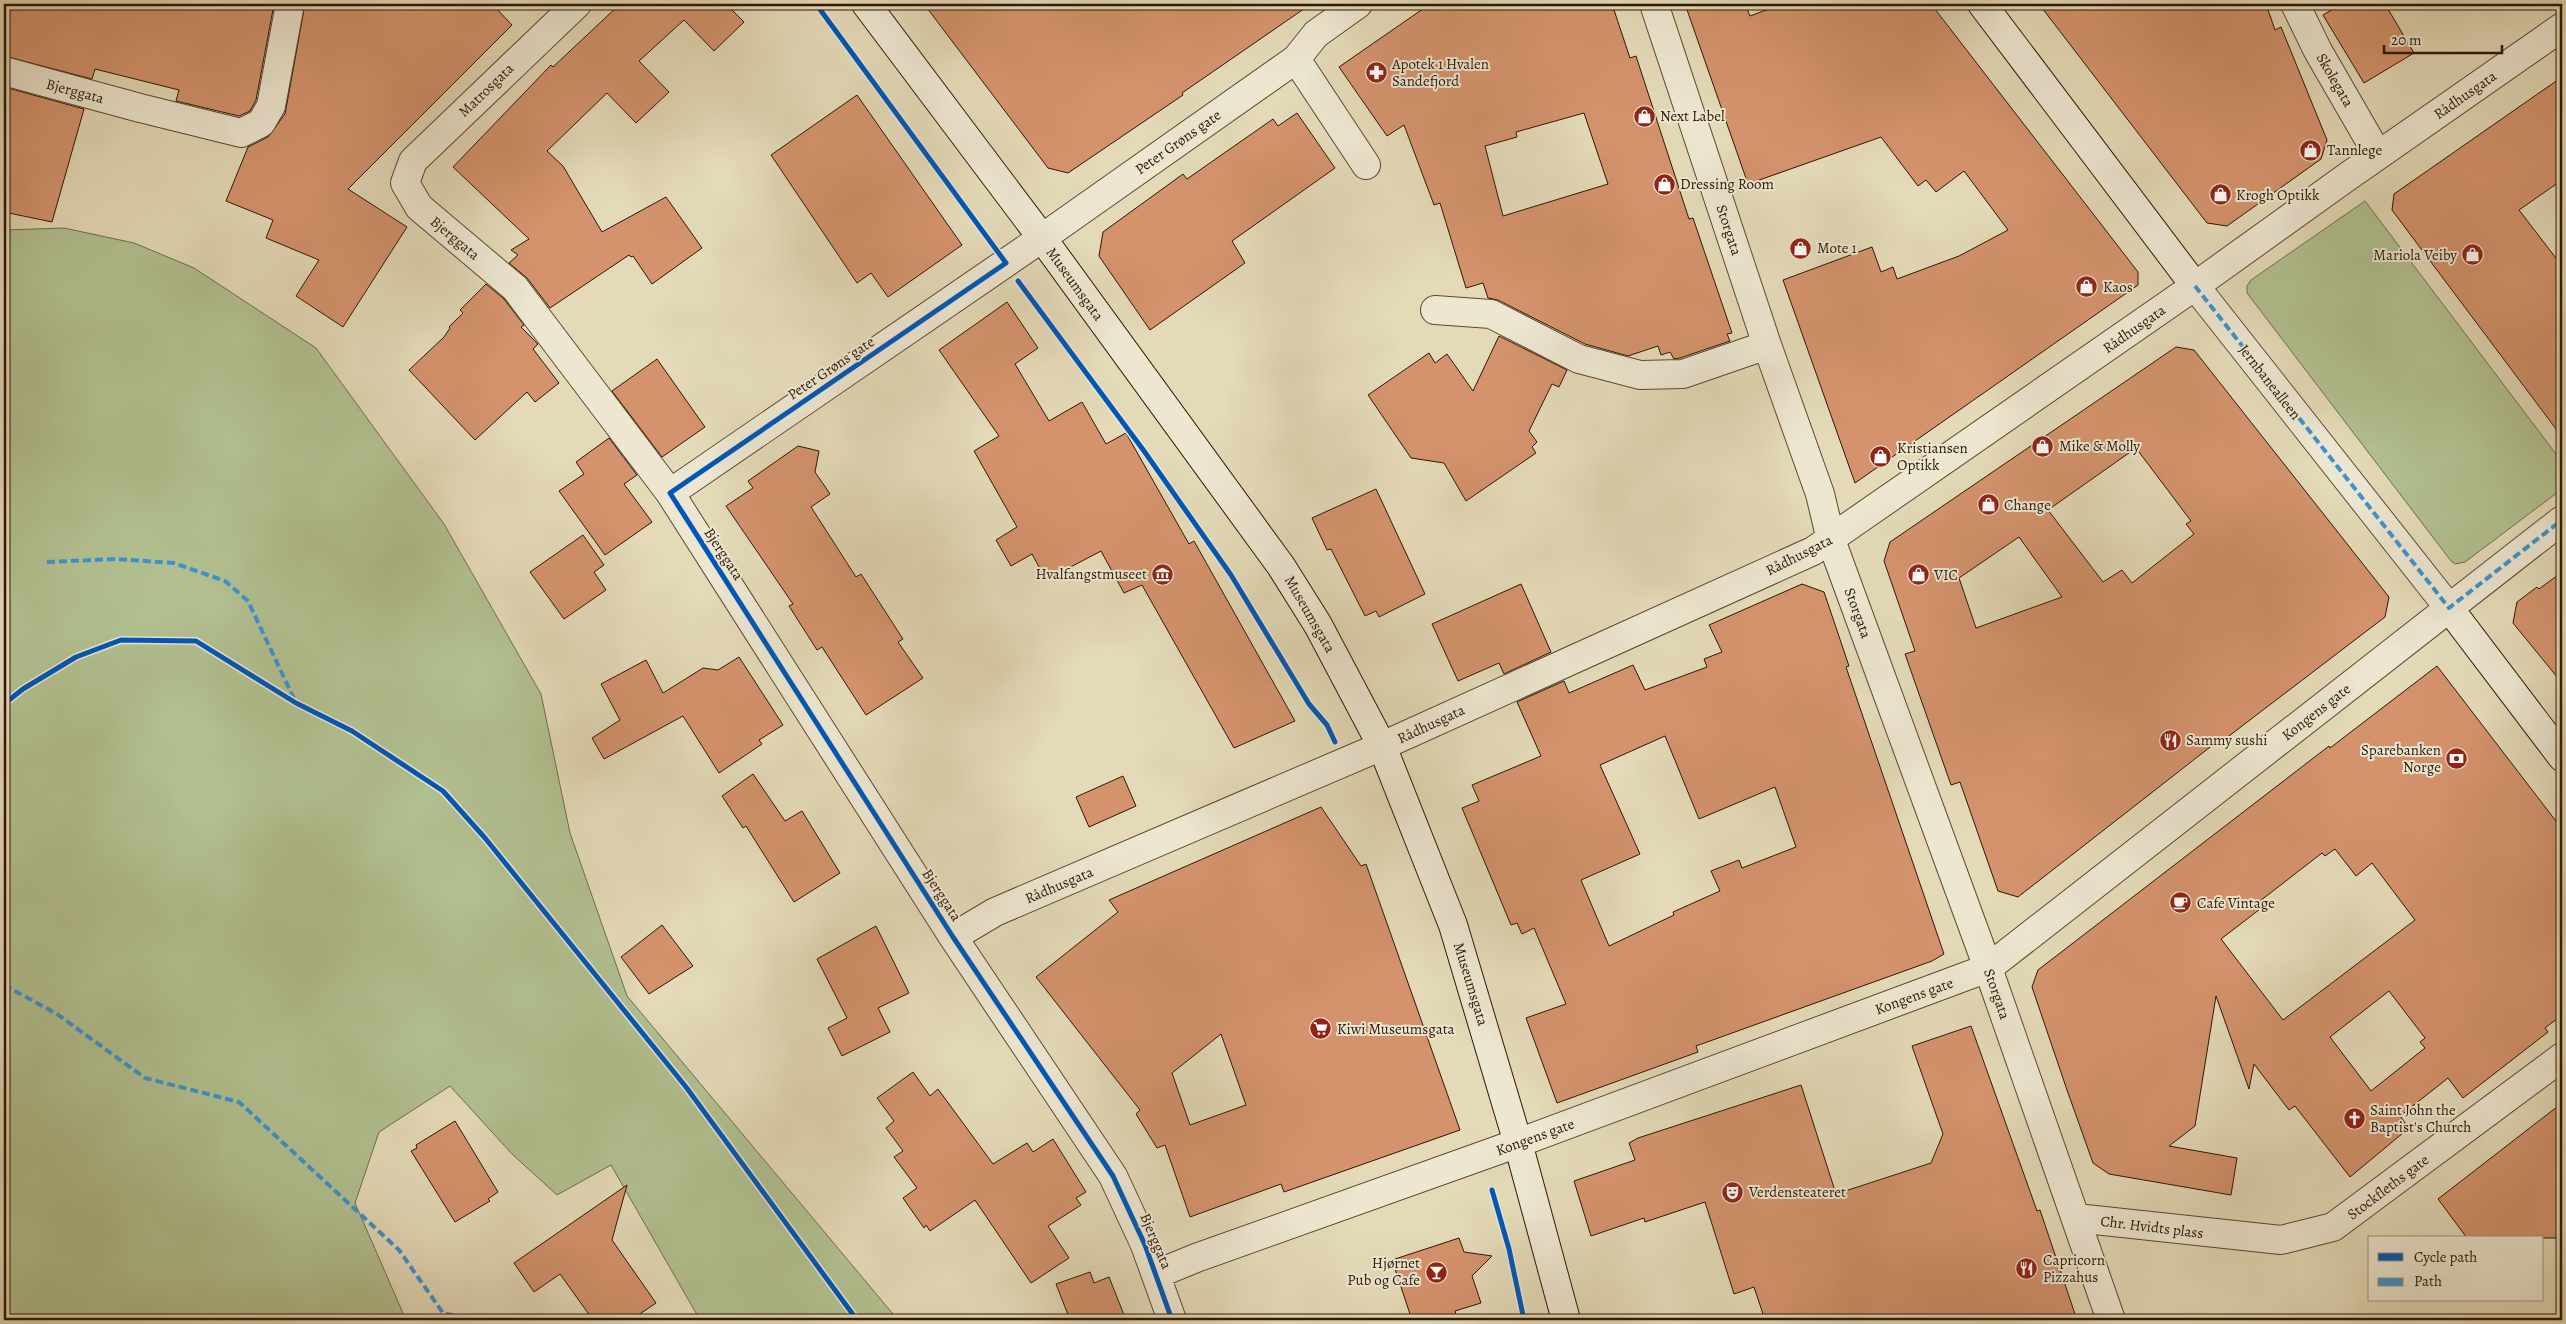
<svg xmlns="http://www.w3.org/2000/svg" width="2566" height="1324" viewBox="0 0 2566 1324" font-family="Alegreya,serif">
	<rect width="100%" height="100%" fill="#e4dab8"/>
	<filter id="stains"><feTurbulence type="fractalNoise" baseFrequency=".004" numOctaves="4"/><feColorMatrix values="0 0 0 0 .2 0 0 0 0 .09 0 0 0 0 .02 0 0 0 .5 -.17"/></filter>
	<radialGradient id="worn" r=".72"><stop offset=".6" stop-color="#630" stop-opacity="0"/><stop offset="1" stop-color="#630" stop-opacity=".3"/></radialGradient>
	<!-- green -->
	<path fill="#b2c090" stroke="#6f6c4a" d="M 2365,201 L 2562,462 L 2562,489 L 2465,562 L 2455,564 L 2451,561 L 2247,293 L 2247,286 L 2251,280 Z
		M 64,228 L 134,243 L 194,268 L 316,348 L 444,524 L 541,694 L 570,833 L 627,996 L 898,1320 L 700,1320 L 611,1165 L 557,1195 L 512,1154 L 450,1086 L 379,1132 L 355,1203 L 406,1320 L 4,1320 L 4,230 Z"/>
	<!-- building -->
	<path fill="#d4936d" stroke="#2c1705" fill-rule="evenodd" d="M 4,4 L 50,4 L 76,10 L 78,4 L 274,4 L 256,100 L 250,111 L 239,116 L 176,101 L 179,90 L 95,69 L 92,79 L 4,56 Z
		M 305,4 L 492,4 L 512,25 L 348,189 L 407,227 L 343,327 L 296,296 L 319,260 L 266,238 L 273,220 L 226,201 L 248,147 L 268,137 L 285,114 Z
		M 620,4 L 726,4 L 744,22 L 714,51 L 684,20 L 639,61 L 669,92 L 636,123 L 607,93 L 547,151 L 563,166 L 602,232 L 666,197 L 702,248 L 652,284 L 633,256 L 631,257 L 629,255 L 550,308 L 527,278 L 509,263 L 518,255 L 511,250 L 529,239 L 453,167 L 551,65 L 553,67 Z
		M 924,4 L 1311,4 L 1182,93 L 1183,95 L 1068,173 L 1048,168 Z
		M 1430,4 L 1612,4 L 1630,58 L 1636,56 L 1689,219 L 1693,218 L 1732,333 L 1727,334 L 1730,341 L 1680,358 L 1674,359 L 1670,352 L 1661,355 L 1658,346 L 1628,356 L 1585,344 L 1498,300 L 1488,298 L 1483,283 L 1466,288 L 1440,203 L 1434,205 L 1404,125 L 1387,136 L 1339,67 ZM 1584,113 L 1608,184 L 1503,216 L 1485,146 L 1517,137 L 1516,132 Z
		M 1685,4 L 1745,4 L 1750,16 L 1782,4 L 1931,4 L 2138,272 L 2138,285 L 1855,483 L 1783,280 L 1872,247 L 1881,272 L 1893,267 L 1897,279 L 1959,256 L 2008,230 L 1964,171 L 1936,192 L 1926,180 L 1918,186 L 1881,137 L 1748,184 Z
		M 2039,4 L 2266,4 L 2275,30 L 2281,27 L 2327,140 L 2321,159 L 2227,226 L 2207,223 Z
		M 2342,4 L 2385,4 L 2414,53 L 2364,83 L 2323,15 Z
		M 2562,77 L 2562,180 L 2519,210 L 2562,266 L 2562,437 L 2392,210 L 2394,194 Z
		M 4,87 L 84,109 L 52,222 L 4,212 Z
		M 857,95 L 962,245 L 888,297 L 871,273 L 857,283 L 771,155 Z
		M 1297,113 L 1335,168 L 1232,241 L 1245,263 L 1150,330 L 1099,256 L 1103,232 L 1183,174 L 1187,179 L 1273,119 L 1278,126 Z
		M 486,284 L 504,299 L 524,325 L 521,327 L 538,344 L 533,349 L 559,383 L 535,402 L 527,392 L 475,440 L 409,370 L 444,337 L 450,328 L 449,327 L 463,313 L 460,310 Z
		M 1007,302 L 1038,348 L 1015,364 L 1049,421 L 1082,402 L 1106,444 L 1126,433 L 1189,544 L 1194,541 L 1295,721 L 1234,748 L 1142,585 L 1124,593 L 1101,551 L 1046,580 L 1032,554 L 1011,566 L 996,540 L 1017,527 L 974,451 L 999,436 L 939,350 Z
		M 1499,336 L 1567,370 L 1559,387 L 1552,384 L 1529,431 L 1537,442 L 1532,447 L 1536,453 L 1466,501 L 1444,463 L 1411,458 L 1368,395 L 1429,353 L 1435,363 L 1447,354 L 1473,391 Z
		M 2176,347 L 2194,350 L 2389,597 L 2385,617 L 2225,739 L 2223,737 L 2018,897 L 1998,891 L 1960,782 L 1951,785 L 1905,654 L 1915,651 L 1884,561 L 1890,542 ZM 2136,448 L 2191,521 L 2186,524 L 2194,534 L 2132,583 L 2122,570 L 2103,582 L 2048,510 ZM 2019,537 L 2062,597 L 1976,628 L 1959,578 Z
		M 657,359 L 705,427 L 662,457 L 612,391 Z
		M 609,438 L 637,475 L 624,484 L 652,522 L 605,555 L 559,491 L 584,474 L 576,462 Z
		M 798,446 L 819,451 L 815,472 L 830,494 L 811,507 L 856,577 L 861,574 L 903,639 L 898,642 L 923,678 L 866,715 L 822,647 L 817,650 L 789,606 L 793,604 L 726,506 L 753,488 L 748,481 Z
		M 1376,489 L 1425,594 L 1379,617 L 1376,611 L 1365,616 L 1331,549 L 1327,550 L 1312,518 Z
		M 583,535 L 604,565 L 594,572 L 606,590 L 564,619 L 530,572 Z
		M 2562,572 L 2562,683 L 2513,623 L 2517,602 L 2537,587 L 2539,589 Z
		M 1521,584 L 1551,652 L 1504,674 L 1499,663 L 1458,681 L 1432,624 Z
		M 1802,584 L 1824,592 L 1849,666 L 1846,667 L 1944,954 L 1932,961 L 1696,1046 L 1698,1052 L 1557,1103 L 1526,1018 L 1566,1004 L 1534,928 L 1522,934 L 1517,923 L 1511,925 L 1462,808 L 1479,801 L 1472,785 L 1541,756 L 1517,702 L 1564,681 L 1569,693 L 1633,665 L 1645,690 L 1707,667 L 1704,659 L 1722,652 L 1709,625 ZM 1665,736 L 1699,819 L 1775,787 L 1796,847 L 1742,868 L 1739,860 L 1711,871 L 1720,891 L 1673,912 L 1674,915 L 1609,946 L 1581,880 L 1640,854 L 1600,765 Z
		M 739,657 L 783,725 L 759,740 L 762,744 L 719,773 L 683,716 L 604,759 L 592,738 L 620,720 L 601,684 L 646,660 L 663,693 L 703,668 L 718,670 Z
		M 2437,666 L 2562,829 L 2562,1015 L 2545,1028 L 2548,1032 L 2463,1098 L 2448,1078 L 2400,1116 L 2409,1128 L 2350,1177 L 2295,1106 L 2289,1110 L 2254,1064 L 2249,1089 L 2216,996 L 2195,1126 L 2169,1146 L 2237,1158 L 2231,1195 L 2109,1174 L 2093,1163 L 2067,1090 L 2032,987 L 2038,970 L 2329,746 L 2330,748 ZM 2335,849 L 2356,876 L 2372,863 L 2415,920 L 2283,1020 L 2221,939 L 2264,906 L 2260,901 L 2322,853 L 2325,856 ZM 2389,991 L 2425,1038 L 2420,1042 L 2425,1048 L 2371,1091 L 2330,1037 Z
		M 753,774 L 785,821 L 802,811 L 840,873 L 794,902 L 746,826 L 743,828 L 722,796 Z
		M 1123,776 L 1136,806 L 1089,827 L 1076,797 Z
		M 1321,807 L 1361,866 L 1366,864 L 1460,1130 L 1284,1192 L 1281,1184 L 1190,1217 L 1165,1145 L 1157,1148 L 1136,1114 L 1140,1110 L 1036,977 L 1118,912 L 1109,900 ZM 1221,1034 L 1246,1105 L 1190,1125 L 1172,1073 Z
		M 662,925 L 693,966 L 649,994 L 621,957 Z
		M 876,926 L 909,993 L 878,1008 L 890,1032 L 842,1056 L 828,1028 L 847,1018 L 817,959 Z
		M 1971,1026 L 2037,1211 L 2040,1210 L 2077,1320 L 1765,1320 L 1754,1287 L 1734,1294 L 1705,1202 L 1645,1222 L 1644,1218 L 1591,1236 L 1574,1181 L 1635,1160 L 1629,1143 L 1638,1138 L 1801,1085 L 1836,1194 L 1931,1163 L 1943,1134 L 1912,1046 Z
		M 913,1072 L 930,1096 L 938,1089 L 993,1164 L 1027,1143 L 1033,1152 L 1053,1139 L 1086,1192 L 1076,1198 L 1081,1205 L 1048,1226 L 1069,1258 L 1031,1283 L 975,1200 L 930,1231 L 926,1225 L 924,1228 L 903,1198 L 917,1188 L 894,1157 L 903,1151 L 886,1128 L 894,1121 L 877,1098 Z
		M 2562,1103 L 2562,1238 L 2467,1238 L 2438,1199 Z
		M 455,1121 L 498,1192 L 488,1199 L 490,1201 L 455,1222 L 411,1151 L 417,1148 L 416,1145 Z
		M 627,1185 L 612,1240 L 656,1303 L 631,1320 L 593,1320 L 560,1274 L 534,1292 L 514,1263 Z
		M 1459,1238 L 1464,1252 L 1492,1256 L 1472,1276 L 1481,1303 L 1455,1311 L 1458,1320 L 1412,1320 L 1392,1260 Z
		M 1090,1272 L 1094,1283 L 1109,1277 L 1126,1320 L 1070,1320 L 1056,1284 Z"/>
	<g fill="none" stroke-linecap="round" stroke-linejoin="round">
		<defs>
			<path id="street" d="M 577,4 L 413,161 L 405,183 L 419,207 L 515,288 L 670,493 L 953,937 L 1113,1176 L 1145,1245 L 1172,1320
				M 1654,4 L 1767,345 L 1820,494 L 1831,540 L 1988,968 L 2111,1320
				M 2295,4 L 2318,51 L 2378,155
				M 1296,59 L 1366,165
				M 4,71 L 140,108 L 241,133 L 261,123 L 271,106 L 290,4
				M 2195,286 L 2449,608
				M 1435,310 L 1491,314 L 1579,359 L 1640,375 L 1683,374 L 1767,345
				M 670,493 L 1042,238 L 1296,59 L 1316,34 L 1358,4
				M 953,937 L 995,912 L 1382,746 L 1813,551 L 2195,286 L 2347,177 L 2562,27
				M 2076,1218 L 2281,1240 L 2333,1227 L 2562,1057
				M 1157,1274 L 1196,1258 L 1518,1143 L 1988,968 L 2562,520"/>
			<path id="secondary" d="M 866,4 L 1042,238 L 1281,566 L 1318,625 L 1382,746 L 1453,925 L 1518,1143 L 1566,1320
				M 1982,4 L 2195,286
				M 2449,608 L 2562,757"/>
		</defs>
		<!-- street casing -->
		<use href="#street" stroke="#5a4832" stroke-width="30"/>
		<!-- secondary casing -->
		<use href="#secondary" stroke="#2c1705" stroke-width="30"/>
		<!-- street -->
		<use href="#street" stroke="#ede7d1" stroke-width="28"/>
		<!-- secondary -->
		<use href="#secondary" stroke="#ede7d1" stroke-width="28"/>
		<!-- quiet -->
		<path stroke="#3c93d1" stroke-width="4" stroke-dasharray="8 4" stroke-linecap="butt" d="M 2195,286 L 2449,608 L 2562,520
			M 47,562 L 116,559 L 174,563 L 225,581 L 248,601 L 295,701
			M 4,985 L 57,1014 L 145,1078 L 239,1102 L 399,1250 L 443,1313 L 473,1320"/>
		<defs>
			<path id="cycleway" d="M 816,4 L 1006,263 L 670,493 L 953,937 L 1113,1176 L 1145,1245 L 1172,1320
				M 1018,281 L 1144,451 L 1231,575 L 1309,704 L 1327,725 L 1335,742
				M 4,704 L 23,689 L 76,657 L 121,640 L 196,641 L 296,703 L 352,731 L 443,791 L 485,838 L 686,1087 L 857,1320
				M 1492,1190 L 1509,1249 L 1524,1320"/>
		</defs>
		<!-- cycleway casing -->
		<use href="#cycleway" stroke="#ede7d1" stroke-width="8"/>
		<!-- cycleway -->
		<use href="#cycleway" stroke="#0057b8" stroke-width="5"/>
	</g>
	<!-- icons -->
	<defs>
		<symbol id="pharmacy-disc" viewBox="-11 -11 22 22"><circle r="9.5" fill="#8f2418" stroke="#ede7d1"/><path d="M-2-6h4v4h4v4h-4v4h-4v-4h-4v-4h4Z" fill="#fff"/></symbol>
		<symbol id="shop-disc" viewBox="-11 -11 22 22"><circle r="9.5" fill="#8f2418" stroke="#ede7d1"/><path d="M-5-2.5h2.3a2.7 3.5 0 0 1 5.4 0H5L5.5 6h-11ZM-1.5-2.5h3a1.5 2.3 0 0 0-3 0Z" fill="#fff"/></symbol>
		<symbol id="museum-disc" viewBox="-11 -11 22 22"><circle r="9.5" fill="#8f2418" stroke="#ede7d1"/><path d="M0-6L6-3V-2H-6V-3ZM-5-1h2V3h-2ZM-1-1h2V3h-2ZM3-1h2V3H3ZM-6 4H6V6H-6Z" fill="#fff"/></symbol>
		<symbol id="restaurant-disc" viewBox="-11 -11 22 22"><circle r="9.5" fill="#8f2418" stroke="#ede7d1"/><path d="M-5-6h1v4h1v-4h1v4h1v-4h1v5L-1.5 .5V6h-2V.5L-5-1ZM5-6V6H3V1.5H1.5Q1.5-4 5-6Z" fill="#fff"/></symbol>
		<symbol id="bank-disc" viewBox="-11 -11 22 22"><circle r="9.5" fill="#8f2418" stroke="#ede7d1"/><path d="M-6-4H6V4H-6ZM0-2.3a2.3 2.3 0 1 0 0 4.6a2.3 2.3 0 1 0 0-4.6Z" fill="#fff"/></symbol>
		<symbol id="cafe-disc" viewBox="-11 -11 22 22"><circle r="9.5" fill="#8f2418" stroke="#ede7d1"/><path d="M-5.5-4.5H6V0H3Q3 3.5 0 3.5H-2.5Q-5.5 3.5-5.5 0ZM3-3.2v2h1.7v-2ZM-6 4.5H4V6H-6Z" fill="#fff"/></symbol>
		<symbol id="supermarket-disc" viewBox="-11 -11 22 22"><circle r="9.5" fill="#8f2418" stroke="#ede7d1"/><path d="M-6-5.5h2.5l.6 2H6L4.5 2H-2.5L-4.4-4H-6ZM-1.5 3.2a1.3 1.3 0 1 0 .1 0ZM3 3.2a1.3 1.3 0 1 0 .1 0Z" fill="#fff"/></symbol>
		<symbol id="church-disc" viewBox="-11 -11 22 22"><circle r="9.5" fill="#8f2418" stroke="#ede7d1"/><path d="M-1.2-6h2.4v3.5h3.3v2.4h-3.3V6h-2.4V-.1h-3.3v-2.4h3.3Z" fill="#fff"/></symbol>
		<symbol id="theatre-disc" viewBox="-11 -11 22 22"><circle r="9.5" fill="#8f2418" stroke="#ede7d1"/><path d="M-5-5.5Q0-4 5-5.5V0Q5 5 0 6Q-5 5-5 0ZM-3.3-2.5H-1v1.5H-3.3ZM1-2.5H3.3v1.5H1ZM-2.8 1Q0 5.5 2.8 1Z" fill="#fff"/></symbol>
		<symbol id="bar-disc" viewBox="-11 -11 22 22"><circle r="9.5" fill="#8f2418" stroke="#ede7d1"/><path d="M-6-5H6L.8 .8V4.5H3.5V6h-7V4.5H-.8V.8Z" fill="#fff"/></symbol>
	</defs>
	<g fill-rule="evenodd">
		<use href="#pharmacy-disc" x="1364" y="60" width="25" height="25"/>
		<use href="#shop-disc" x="1632" y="104" width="25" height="25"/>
		<use href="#shop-disc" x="2298" y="138" width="25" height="25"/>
		<use href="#shop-disc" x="1652" y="172" width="25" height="25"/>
		<use href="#shop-disc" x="2208" y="182" width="25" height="25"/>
		<use href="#shop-disc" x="1788" y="236" width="25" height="25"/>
		<use href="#shop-disc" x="2460" y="242" width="25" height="25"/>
		<use href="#shop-disc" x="2074" y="274" width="25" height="25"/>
		<use href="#shop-disc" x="2030" y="434" width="25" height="25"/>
		<use href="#shop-disc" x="1868" y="444" width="25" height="25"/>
		<use href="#shop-disc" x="1976" y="492" width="25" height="25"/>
		<use href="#museum-disc" x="1150" y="562" width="25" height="25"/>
		<use href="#shop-disc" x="1906" y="562" width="25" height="25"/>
		<use href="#restaurant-disc" x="2158" y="728" width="25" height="25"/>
		<use href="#bank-disc" x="2444" y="746" width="25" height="25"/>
		<use href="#cafe-disc" x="2168" y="890" width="25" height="25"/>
		<use href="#supermarket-disc" x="1308" y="1016" width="25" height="25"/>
		<use href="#church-disc" x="2342" y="1106" width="25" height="25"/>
		<use href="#theatre-disc" x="1720" y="1180" width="25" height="25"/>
		<use href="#restaurant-disc" x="2014" y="1256" width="25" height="25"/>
		<use href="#bar-disc" x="1424" y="1260" width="25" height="25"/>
	</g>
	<g text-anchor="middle" stroke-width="4" stroke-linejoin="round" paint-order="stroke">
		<!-- poi labels -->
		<g font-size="15" fill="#2c1705" stroke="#ede7d1" text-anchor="start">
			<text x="1392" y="69">Apotek 1 Hvalen<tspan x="1392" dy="17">Sandefjord</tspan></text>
			<text x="1660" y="121">Next Label</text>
			<text x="2327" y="155">Tannlege</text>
			<text x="1680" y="189">Dressing Room</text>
			<text x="2236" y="200">Krogh Optikk</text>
			<text x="1817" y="253">Mote 1</text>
			<text x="2457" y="260" text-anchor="end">Mariola Veiby</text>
			<text x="2103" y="292">Kaos</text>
			<text x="2059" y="451">Mike &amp; Molly</text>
			<text x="1897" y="453">Kristiansen<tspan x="1897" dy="17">Optikk</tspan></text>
			<text x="2004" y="510">Change</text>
			<text x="1147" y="579" text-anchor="end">Hvalfangstmuseet</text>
			<text x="1934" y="580">VIC</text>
			<text x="2186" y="745">Sammy sushi</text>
			<text x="2441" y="755" text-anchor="end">Sparebanken<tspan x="2441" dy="17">Norge</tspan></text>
			<text x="2197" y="908">Cafe Vintage</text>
			<text x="1337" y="1034">Kiwi Museumsgata</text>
			<text x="2370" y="1115">Saint John the<tspan x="2370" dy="17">Baptist's Church</tspan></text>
			<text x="1749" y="1197">Verdensteateret</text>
			<text x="2043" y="1265">Capricorn<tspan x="2043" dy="17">Pizzahus</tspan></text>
			<text x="1420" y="1268" text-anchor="end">Hjørnet<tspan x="1420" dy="17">Pub og Cafe</tspan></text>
		</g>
		<!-- street labels -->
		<g font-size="15" fill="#2c1705" stroke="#ede7d1">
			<text transform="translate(2335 80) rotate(60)" y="5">Skolegata</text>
			<text transform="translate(486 90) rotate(-44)" y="5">Matrosgata</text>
			<text transform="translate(75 91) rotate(15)" y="5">Bjerggata</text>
			<text transform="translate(2465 95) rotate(-35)" y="5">Rådhusgata</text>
			<text transform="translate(1178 142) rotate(-35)" y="5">Peter Grøns gate</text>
			<text transform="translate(1729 230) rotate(72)" y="5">Storgata</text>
			<text transform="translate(455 238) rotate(40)" y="5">Bjerggata</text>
			<text transform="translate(1075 284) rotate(54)" y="5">Museumsgata</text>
			<text transform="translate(2134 329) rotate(-35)" y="5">Rådhusgata</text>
			<text transform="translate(831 368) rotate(-34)" y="5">Peter Grøns gate</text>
			<text transform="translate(2270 382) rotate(52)" y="5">Jernbanealleen</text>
			<text transform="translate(724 554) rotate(57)" y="5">Bjerggata</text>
			<text transform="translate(1799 555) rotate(-27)" y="5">Rådhusgata</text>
			<text transform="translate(1858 613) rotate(70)" y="5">Storgata</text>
			<text transform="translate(1310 614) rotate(60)" y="5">Museumsgata</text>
			<text transform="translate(2316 712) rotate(-38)" y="5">Kongens gate</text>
			<text transform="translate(1431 724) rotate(-25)" y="5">Rådhusgata</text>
			<text transform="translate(1059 885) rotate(-23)" y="5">Rådhusgata</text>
			<text transform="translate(942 895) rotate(57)" y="5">Bjerggata</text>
			<text transform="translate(1471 984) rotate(73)" y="5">Museumsgata</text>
			<text transform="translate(1997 994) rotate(71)" y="5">Storgata</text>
			<text transform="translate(1914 996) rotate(-20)" y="5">Kongens gate</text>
			<text transform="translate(1535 1137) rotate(-20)" y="5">Kongens gate</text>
			<text transform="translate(2388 1187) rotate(-37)" y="5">Stockfleths gate</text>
			<text transform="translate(2152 1227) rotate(7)" y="5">Chr. Hvidts plass</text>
			<text transform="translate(1156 1241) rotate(67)" y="5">Bjerggata</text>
		</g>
	</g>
	<!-- margin -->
	<rect width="2566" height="1324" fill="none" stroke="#e4dab8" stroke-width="20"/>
	<rect x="5" y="5" width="2556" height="1314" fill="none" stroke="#2c1705" stroke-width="2.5"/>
	<rect x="10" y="10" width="2546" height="1304" fill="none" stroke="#2c1705"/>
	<!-- legend -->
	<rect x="2368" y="1236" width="175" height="65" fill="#ede7d1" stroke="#a0947f"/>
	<rect x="2378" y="1253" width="25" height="8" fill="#0057b8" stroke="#a0947f"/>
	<text x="2414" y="1262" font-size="15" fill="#2c1705">Cycle path</text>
	<rect x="2378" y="1278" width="25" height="8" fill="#3c93d1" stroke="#a0947f"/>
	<text x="2414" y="1286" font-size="15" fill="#2c1705">Path</text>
	<!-- scale -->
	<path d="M2384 45v8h118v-8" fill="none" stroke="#2c1705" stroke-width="2.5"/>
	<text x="2391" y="45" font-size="15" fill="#2c1705" stroke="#ede7d1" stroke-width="4" paint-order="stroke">20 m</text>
	<rect width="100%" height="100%" filter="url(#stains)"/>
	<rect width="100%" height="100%" fill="url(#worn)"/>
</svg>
